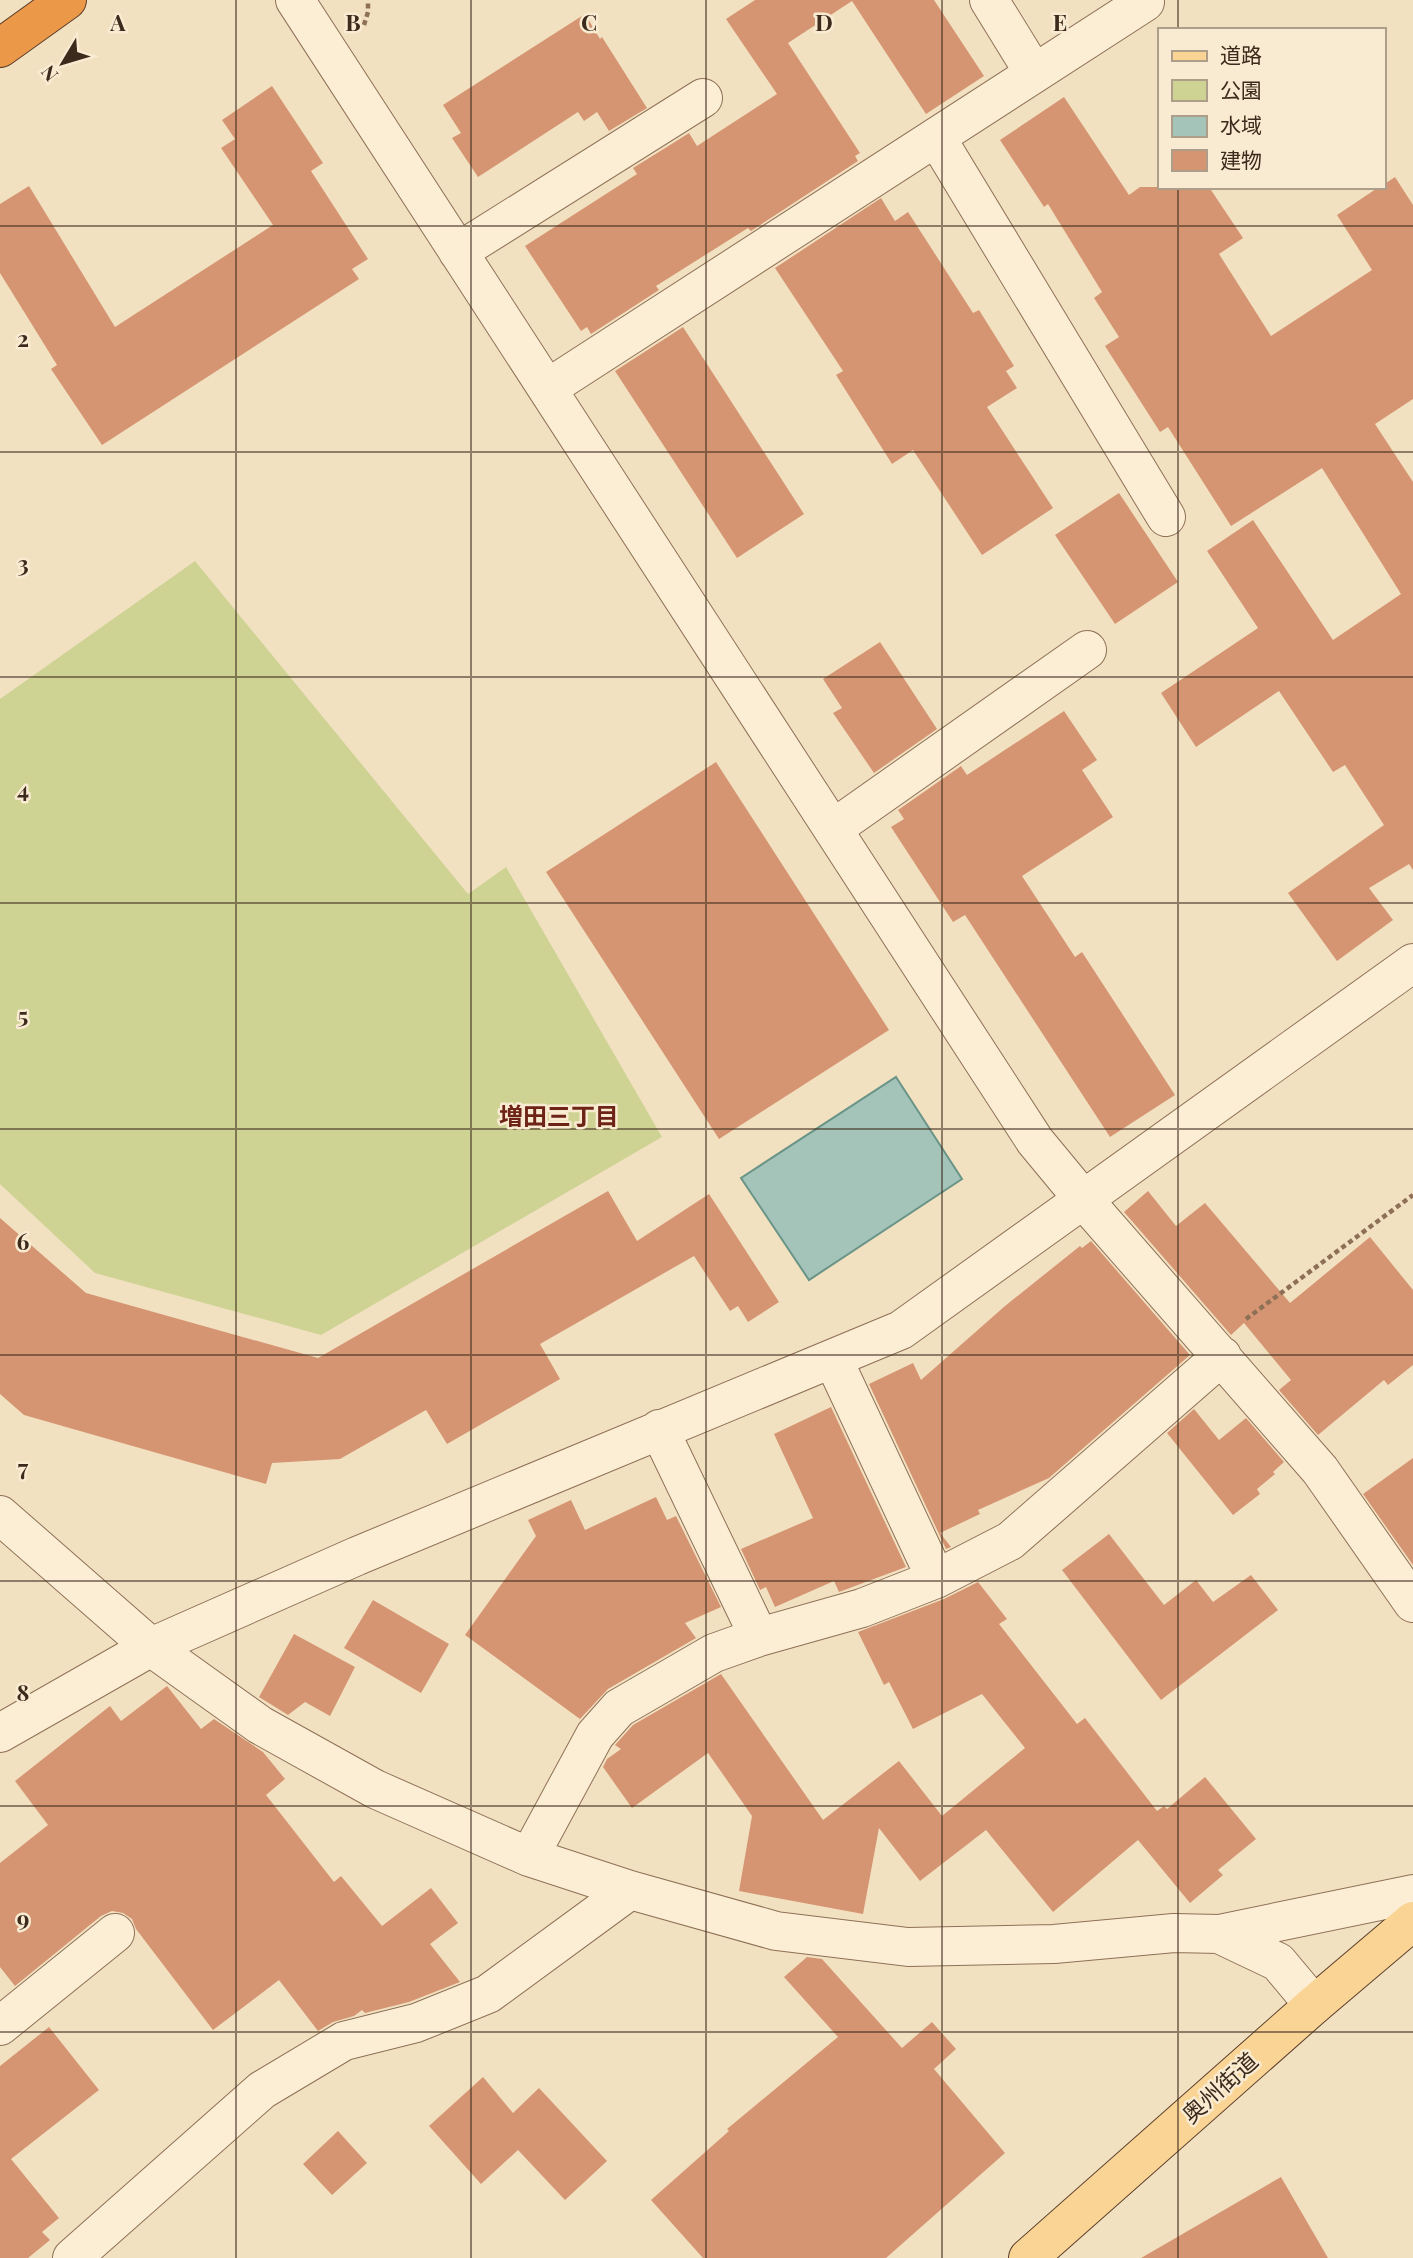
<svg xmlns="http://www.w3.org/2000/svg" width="1413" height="2258" viewBox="0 0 1413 2258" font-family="'Playfair Display','Noto Sans JP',serif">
	<rect width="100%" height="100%" fill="#f2e1c1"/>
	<!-- green -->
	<path fill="#ced293" d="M 195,561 L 468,894 L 506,867 L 662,1137 L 321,1335 L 95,1273 L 0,1184 L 0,699 Z"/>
	<!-- water -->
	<path fill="#a4c4b9" stroke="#699487" stroke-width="2" d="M 896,1077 L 962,1179 L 809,1280 L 741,1178 Z"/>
	<!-- building -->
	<path fill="#d59572" d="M 755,0 L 934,0 L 984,76 L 926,114 L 852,1 L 788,43 L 860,153 L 855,156 L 858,161 L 751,231 L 748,228 L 656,286 L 659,290 L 591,334 L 587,327 L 581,331 L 525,246 L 637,174 L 633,168 L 670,145 L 689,133 L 697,146 L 777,94 L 726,19 Z
		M 585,14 L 600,39 L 602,37 L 647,108 L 609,131 L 597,112 L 584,121 L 578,112 L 478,177 L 452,138 L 461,133 L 443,105 Z
		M 272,86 L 323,163 L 311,171 L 368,259 L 352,269 L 359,279 L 102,445 L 51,369 L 57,365 L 0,273 L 0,204 L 29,186 L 115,327 L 273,225 L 221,148 L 235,139 L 222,120 Z
		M 1064,97 L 1129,195 L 1140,187 L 1209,187 L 1243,238 L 1219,254 L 1271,336 L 1372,270 L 1337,215 L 1379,187 L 1383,187 L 1383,185 L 1395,177 L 1413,205 L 1413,399 L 1375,424 L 1413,482 L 1413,870 L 1409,864 L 1369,888 L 1393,920 L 1337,961 L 1288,893 L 1384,825 L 1345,765 L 1333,772 L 1279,691 L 1196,747 L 1161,693 L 1258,628 L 1207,551 L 1253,520 L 1333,640 L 1401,594 L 1322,468 L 1231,526 L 1168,427 L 1160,432 L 1105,346 L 1119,337 L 1094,298 L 1102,292 L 1048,204 L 1044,207 L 1000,140 Z
		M 881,198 L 895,221 L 908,212 L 973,313 L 979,310 L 1014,366 L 1006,371 L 1017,388 L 987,407 L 1053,508 L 982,555 L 913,450 L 892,464 L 836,375 L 843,371 L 775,268 Z
		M 683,327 L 804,514 L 737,558 L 615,371 Z
		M 1119,493 L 1178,582 L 1115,624 L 1055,535 Z
		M 880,642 L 937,729 L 874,773 L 833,713 L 842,708 L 823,679 Z
		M 1064,711 L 1097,760 L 1082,770 L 1113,817 L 1022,876 L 1075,957 L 1082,952 L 1175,1095 L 1110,1137 L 965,915 L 953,922 L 891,827 L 904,819 L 898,810 L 961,766 L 967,775 Z
		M 716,762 L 889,1030 L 719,1139 L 546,872 Z
		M 608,1191 L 637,1241 L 709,1194 L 779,1302 L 748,1322 L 738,1306 L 730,1311 L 694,1256 L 540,1344 L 560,1379 L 447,1444 L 426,1410 L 340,1459 L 272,1463 L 266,1484 L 24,1415 L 0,1394 L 0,1218 L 86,1293 L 318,1358 Z
		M 1148,1191 L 1176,1226 L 1205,1203 L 1290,1303 L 1370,1237 L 1413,1290 L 1413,1365 L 1388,1385 L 1384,1380 L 1318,1435 L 1279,1390 L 1291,1380 L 1244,1323 L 1231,1335 L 1124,1212 Z
		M 1091,1241 L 1190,1355 L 1049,1478 L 978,1510 L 980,1514 L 940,1533 L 951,1547 L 946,1549 L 869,1384 L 913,1363 L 921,1380 L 1005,1306 L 1080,1246 L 1082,1248 Z
		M 831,1407 L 906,1567 L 839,1592 L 834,1581 L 775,1607 L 766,1587 L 760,1590 L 741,1549 L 813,1518 L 774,1434 Z
		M 1194,1409 L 1219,1440 L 1246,1418 L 1284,1462 L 1273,1472 L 1275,1474 L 1257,1489 L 1260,1494 L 1233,1515 L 1167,1433 Z
		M 1413,1458 L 1413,1565 L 1363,1494 Z
		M 656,1497 L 667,1520 L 676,1516 L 721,1607 L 685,1623 L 696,1638 L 608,1689 L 580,1719 L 465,1635 L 536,1536 L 528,1520 L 571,1500 L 585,1530 Z
		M 1109,1534 L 1164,1605 L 1196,1580 L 1213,1602 L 1251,1575 L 1278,1610 L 1161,1700 L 1062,1570 Z
		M 978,1582 L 1007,1619 L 999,1624 L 1077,1724 L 1085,1718 L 1157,1811 L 1164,1806 L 1167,1809 L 1205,1777 L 1256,1839 L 1218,1870 L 1223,1875 L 1190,1903 L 1138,1840 L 1053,1912 L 986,1830 L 920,1881 L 879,1828 L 863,1914 L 739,1891 L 752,1816 L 708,1753 L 632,1808 L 603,1767 L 607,1759 L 621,1749 L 615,1745 L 633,1725 L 721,1674 L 823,1820 L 899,1761 L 942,1816 L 1025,1748 L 982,1694 L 913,1729 L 889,1682 L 884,1685 L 858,1632 L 944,1599 Z
		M 373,1600 L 449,1644 L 421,1693 L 344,1648 Z
		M 294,1634 L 355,1667 L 330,1716 L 305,1702 L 288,1715 L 259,1697 Z
		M 167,1686 L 201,1729 L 214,1719 L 263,1752 L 285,1779 L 266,1795 L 334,1882 L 341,1876 L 382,1926 L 431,1888 L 458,1923 L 430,1944 L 460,1982 L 409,2002 L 365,2013 L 362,2010 L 354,2016 L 333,2022 L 318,2031 L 279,1980 L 213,2030 L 136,1929 L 132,1919 L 123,1913 L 112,1911 L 101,1916 L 15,1986 L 0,1967 L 0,1863 L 48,1825 L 15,1781 L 110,1706 L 121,1721 Z
		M 807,1957 L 822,1959 L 902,2048 L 932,2022 L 956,2049 L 934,2069 L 1005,2153 L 886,2258 L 703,2258 L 651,2200 L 729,2131 L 727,2129 L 838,2037 L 784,1977 Z
		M 49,2027 L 99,2090 L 11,2159 L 59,2218 L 42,2232 L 50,2240 L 28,2258 L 0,2258 L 0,2066 Z
		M 483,2077 L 513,2113 L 539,2088 L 607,2161 L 565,2200 L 518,2150 L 481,2184 L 429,2126 Z
		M 338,2131 L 367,2163 L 332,2195 L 303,2164 Z
		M 1281,2177 L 1328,2258 L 1141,2258 Z"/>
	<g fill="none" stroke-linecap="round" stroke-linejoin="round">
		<defs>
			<path id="minor" d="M 295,0 L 1035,1141 L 1083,1199 L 1320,1470 L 1413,1603
				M 989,0 L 1034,73
				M 936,137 L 1166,517
				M 458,252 L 703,98
				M 548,388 L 1145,2
				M 834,828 L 1087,650
				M 833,1359 L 936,1579
				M 659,1429 L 759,1637
				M 0,1515 L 151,1647 L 260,1725 L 375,1789 L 529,1857 L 630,1890 L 776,1931 L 908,1947 L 1054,1944 L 1174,1933 L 1219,1934 L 1413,1894
				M 0,1733 L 151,1647 L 357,1556 L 901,1330 L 1413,963
				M 529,1857 L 595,1735 L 619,1708 L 714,1653 L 759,1637 L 862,1608 L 936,1579 L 1010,1541 L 1222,1356
				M 1219,1934 L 1278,1962 L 1314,2005
				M 0,2026 L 115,1933
				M 72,2258 L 262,2090 L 344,2041 L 416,2023 L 488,1994 L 630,1890"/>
			<path id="major" d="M 1028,2258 L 1314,2005 L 1413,1921"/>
			<path id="highway" d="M 0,48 L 67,0"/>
		</defs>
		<!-- minor casing -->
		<use href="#minor" stroke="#8e7056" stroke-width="40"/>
		<!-- major casing -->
		<use href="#major" stroke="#5b3e2b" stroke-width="40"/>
		<!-- highway casing -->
		<use href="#highway" stroke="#5b3e2b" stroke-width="40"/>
		<!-- path -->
		<path stroke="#8e7056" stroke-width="4.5" stroke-dasharray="5 3.5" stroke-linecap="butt" d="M 364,25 L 368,12 L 368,0
			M 1246,1319 L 1413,1195"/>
		<!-- minor -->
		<use href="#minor" stroke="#fceed5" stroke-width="38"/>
		<!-- major -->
		<use href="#major" stroke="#fad494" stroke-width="38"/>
		<!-- highway -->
		<use href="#highway" stroke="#eb9948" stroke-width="38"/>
	</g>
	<!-- grid -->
	<path fill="none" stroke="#3c2a1c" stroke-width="2" stroke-opacity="0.55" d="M 236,0 L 236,2258M 471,0 L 471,2258M 706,0 L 706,2258M 942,0 L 942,2258M 1178,0 L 1178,30M 1178,187 L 1178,2258M 0,226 L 1413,226M 0,452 L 1413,452M 0,677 L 1413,677M 0,903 L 1413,903M 0,1129 L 1413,1129M 0,1355 L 1413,1355M 0,1581 L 1413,1581M 0,1806 L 1413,1806M 0,2032 L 1413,2032"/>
	<g text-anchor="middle" stroke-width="5" stroke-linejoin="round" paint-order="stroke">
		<!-- street labels -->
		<g font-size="23" fill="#3c2a1c" stroke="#f9ebd1">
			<text transform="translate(1220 2088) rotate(-42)" y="8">奥州街道</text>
		</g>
		<!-- neighbourhood labels -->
		<g font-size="24" font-weight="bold" fill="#6d2417" stroke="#f9ebd1">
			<text x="559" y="1125">増田三丁目</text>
		</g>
	</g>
	<g font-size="23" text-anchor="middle" font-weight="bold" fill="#3c2a1c" stroke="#f9ebd1" stroke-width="5" stroke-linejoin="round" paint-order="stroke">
		<text x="118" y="31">A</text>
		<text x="353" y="31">B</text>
		<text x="589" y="31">C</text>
		<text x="824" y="31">D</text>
		<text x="1060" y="31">E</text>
		<text x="23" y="347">2</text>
		<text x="23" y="572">3</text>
		<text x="23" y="798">4</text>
		<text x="23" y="1024">5</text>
		<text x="23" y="1250">6</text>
		<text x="23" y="1476">7</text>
		<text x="23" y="1701">8</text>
		<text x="23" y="1927">9</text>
	</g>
	<!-- legend -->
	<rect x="1158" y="28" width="228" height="161" fill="#f9ebd1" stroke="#ad9e89" stroke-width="2"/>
	<rect x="1172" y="51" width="35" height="10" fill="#fad494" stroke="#ad9e89" stroke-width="2"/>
	<text x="1220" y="63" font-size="21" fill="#3c2a1c">道路</text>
	<rect x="1172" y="80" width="35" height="21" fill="#ced293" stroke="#ad9e89" stroke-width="2"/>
	<text x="1220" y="98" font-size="21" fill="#3c2a1c">公園</text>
	<rect x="1172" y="116" width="35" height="21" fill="#a4c4b9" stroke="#ad9e89" stroke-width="2"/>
	<text x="1220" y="133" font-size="21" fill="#3c2a1c">水域</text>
	<rect x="1172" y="150" width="35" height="21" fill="#d59572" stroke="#ad9e89" stroke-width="2"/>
	<text x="1220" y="168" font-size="21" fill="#3c2a1c">建物</text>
	<!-- north arrow -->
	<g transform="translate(63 63) rotate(232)" stroke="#f9ebd1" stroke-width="5" paint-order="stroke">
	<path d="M0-5L12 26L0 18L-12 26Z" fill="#3c2a1c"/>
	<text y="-10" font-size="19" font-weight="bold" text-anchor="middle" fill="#3c2a1c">N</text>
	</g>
</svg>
